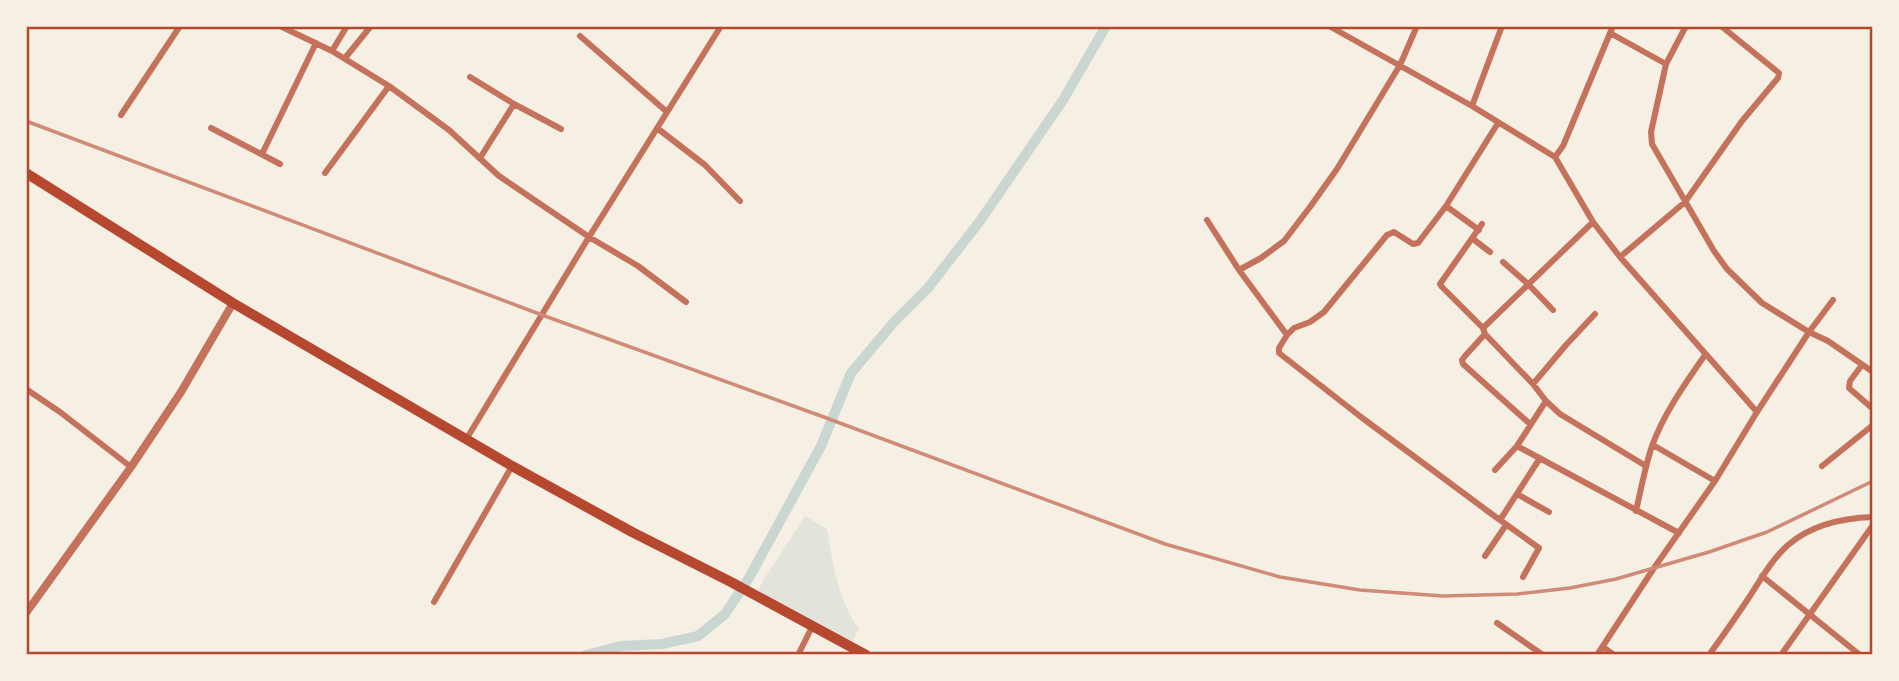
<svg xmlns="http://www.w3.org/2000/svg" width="1899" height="681" viewBox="0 0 1899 681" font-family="Manrope,sans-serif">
	<rect width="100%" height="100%" fill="#f6efe4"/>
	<!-- green -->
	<path fill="#e2e4dc" d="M 805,516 L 827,529 C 833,564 838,600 859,629 L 850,646 L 756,595 L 764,579 Z"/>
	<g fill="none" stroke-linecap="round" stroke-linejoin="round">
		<!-- canal -->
		<path stroke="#c9d6d2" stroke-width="10" d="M 586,655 L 621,646 L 662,644 L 698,636 L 725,614 L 749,578 L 821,446 L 851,373 L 894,322 L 928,288 L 980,221 L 1063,100 L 1106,26"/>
		<!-- minor -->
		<path stroke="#c5725c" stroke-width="6" d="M 280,26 L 332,51 L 389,86 L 449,130 L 499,176 L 589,237 L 638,266 L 686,302
			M 1329,26 L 1472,106 L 1555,157 L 1593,222 L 1620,257 L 1757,412 L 1715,481 L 1654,568 L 1597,655
			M 1610,33 L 1666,64 L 1651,132 L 1652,144 L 1714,251 L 1727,269 L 1762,303 L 1809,332 L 1757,412
			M 580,36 L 667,112
			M 332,51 L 347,26
			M 345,58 L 371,26
			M 1666,64 L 1686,26
			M 470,77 L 514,104
			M 1472,106 L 1502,26
			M 121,115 L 180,26
			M 211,128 L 280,164
			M 657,128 L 705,165 L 740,201
			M 262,154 L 316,43
			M 1555,157 L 1563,146 L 1613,26
			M 480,158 L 514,104 L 561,129
			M 325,173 L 389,86
			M 1446,206 L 1479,230
			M 1207,220 L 1239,270 L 1287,335 L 1279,348 L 1279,353 L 1361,417 L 1493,515 L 1500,520 L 1540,458
			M 1593,222 L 1483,328 L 1485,334 L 1533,384 L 1546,401 L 1560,414 L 1646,466
			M 1482,224 L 1440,284 L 1442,287 L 1483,328
			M 1473,239 L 1490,252
			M 1620,257 L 1685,202 L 1742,121 L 1778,78 L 1779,73 L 1721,26
			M 1503,262 L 1528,284 L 1553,310
			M 1239,270 L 1261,258 L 1284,241 L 1310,207 L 1337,169 L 1400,65 L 1417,26
			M 1833,300 L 1809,332 L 1828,341 L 1873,372
			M 1485,334 L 1465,356 L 1462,360 L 1463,364 L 1530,424
			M 1287,335 L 1294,328 L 1310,322 L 1324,312 L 1387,235 L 1394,232 L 1413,244 L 1418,243 L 1446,206 L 1498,123
			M 1862,365 L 1850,381 L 1849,388 L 1873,409
			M 1533,384 L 1566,345 L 1595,314
			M 26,389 L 60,412 L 131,467
			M 1546,401 L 1517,446 L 1679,533
			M 467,438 L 589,237 L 721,26
			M 1653,445 L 1715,481
			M 1822,466 L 1873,425
			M 1495,470 L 1517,446
			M 1517,494 L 1549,512
			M 1636,511 C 1641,489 1645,467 1652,446 C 1664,413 1685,384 1705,355
			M 1500,520 L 1539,548 L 1523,577
			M 1485,556 L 1506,525
			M 1762,576 L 1860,655
			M 434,602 L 512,466
			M 1497,623 L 1543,655
			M 1603,647 L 1614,655
			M 798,655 L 812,627
			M 1709,655 C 1722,637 1734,620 1746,602 C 1759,583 1770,561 1788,545 C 1811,525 1843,518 1873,517
			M 1781,655 L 1873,525"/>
		<!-- tertiary -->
		<path stroke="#c5725c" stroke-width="8" d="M 26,613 L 131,467 L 181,392 L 233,303"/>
		<!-- primary -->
		<path stroke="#b5482f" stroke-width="10" d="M 26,173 L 233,303 L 512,466 L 632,532 L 731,582 L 866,655"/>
		<!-- rail -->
		<path stroke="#cf8b77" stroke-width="3.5" d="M 26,121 L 542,315 L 821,416 L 1165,544 L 1280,577 L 1360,590 L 1443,596 L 1517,594 L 1570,588 L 1616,579 L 1709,552 L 1767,532 L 1873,481"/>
	</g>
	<!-- border -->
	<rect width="1899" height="681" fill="none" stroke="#f6efe4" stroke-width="56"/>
	<rect x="28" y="28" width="1843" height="625" fill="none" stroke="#b5482f" stroke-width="2.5"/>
</svg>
